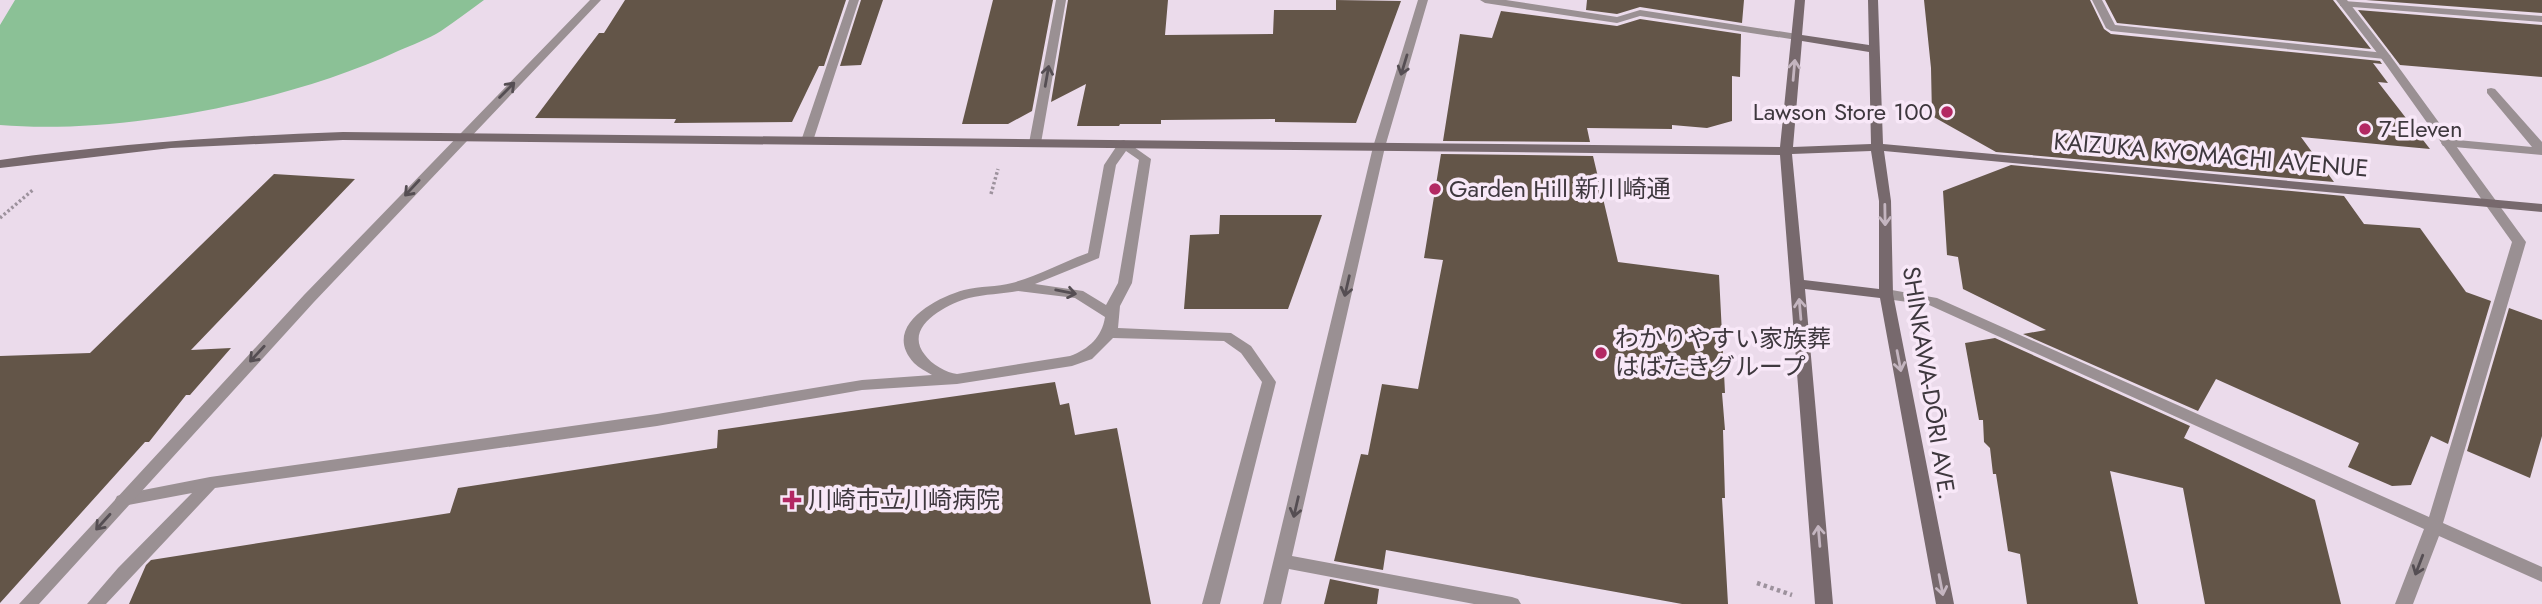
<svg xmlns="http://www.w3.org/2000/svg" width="2542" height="604" viewBox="0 0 2542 604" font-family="Jost,'Noto Sans JP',sans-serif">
	<rect width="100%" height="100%" fill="#ebdbeb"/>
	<!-- green -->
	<path fill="#8bc196" d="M 15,0 L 484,0 C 470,10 456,21 441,31 C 428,39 412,45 398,51 C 289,102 120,135 0,125 L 0,25 Z"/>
	<!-- building -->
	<path fill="#635548" d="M 625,0 L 846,0 L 824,66 L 819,66 L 792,122 L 674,123 L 676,119 L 535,118 L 599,33 L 604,33 Z
		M 861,0 L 883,0 L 861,65 L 840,66 Z
		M 993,0 L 1053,0 L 1032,111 L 1008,124 L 962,124 Z
		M 1068,0 L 1168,0 L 1165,35 L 1273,34 L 1274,10 L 1336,10 L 1336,0 L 1401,1 L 1356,123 L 1275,122 L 1275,119 L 1161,120 L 1161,124 L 1120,124 L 1119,126 L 1077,126 L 1086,84 L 1051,102 Z
		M 1587,0 L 1744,0 L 1742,23 L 1640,7 L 1617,14 L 1586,10 Z
		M 1924,0 L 2090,0 L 2104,29 L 2111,34 L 2380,61 L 2382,64 L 2373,63 L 2388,83 L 2378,82 L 2430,149 L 2301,137 L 2334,182 L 1996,152 L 1932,116 L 1931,68 Z
		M 2105,0 L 2333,0 L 2371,49 L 2117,23 Z
		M 2366,0 L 2542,0 L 2542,13 Z
		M 2358,10 L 2542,25 L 2542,77 L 2400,65 Z
		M 1501,11 L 1617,26 L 1640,19 L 1741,34 L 1740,77 L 1732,76 L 1732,121 L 1707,128 L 1672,125 L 1672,129 L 1587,128 L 1590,142 L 1443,141 L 1460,34 L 1492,38 Z
		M 1441,154 L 1593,156 L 1618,262 L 1719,275 L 1725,393 L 1722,393 L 1725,430 L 1723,430 L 1725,498 L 1722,498 L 1728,604 L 1682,604 L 1386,550 L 1383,570 L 1334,561 L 1361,454 L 1368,455 L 1382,384 L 1418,389 L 1443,260 L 1424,258 Z
		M 2011,165 L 2344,196 L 2364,224 L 2420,228 L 2466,292 L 2491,301 L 2448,444 L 2431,436 L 2411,485 L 2392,486 L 2348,467 L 2359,443 L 2216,379 L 2198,411 L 2023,334 L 2046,330 L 1963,289 L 1958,257 L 1947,255 L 1943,191 Z
		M 274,174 L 355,179 L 191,350 L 231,348 L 190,395 L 186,395 L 149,442 L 145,442 L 0,603 L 0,356 L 90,353 Z
		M 1220,215 L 1322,215 L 1288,309 L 1184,309 L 1190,235 L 1219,234 Z
		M 2509,308 L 2542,320 L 2542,436 L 2530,478 L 2467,451 Z
		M 1995,338 L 2190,426 L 2184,438 L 2315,500 L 2341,604 L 2205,604 L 2183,488 L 2110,471 L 2138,604 L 2027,604 L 2020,554 L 2008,551 L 1996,474 L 1993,474 L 1990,448 L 1984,442 L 1983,420 L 1979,420 L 1965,343 Z
		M 1055,382 L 1060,405 L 1069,403 L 1075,435 L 1117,428 L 1151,604 L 129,604 L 146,565 L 151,560 L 450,513 L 458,488 L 717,448 L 718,430 Z
		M 1330,579 L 1379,589 L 1377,604 L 1324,604 Z"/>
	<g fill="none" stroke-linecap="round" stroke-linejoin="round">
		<!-- path-far1 -->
		<path stroke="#9d929d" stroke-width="3.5" stroke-dasharray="2.5 2.5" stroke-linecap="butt" d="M 991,194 L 998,169
			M 0,218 L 34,189"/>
		<!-- path -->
		<path stroke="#9d929d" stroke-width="4.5" stroke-dasharray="3.5 3.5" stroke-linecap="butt" d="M 1757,583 L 1792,595"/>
		<!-- lane -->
		<path fill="#9a9093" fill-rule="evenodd" d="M 849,0 L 859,0 L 813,141 L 811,144 L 803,144 L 801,141 Z
			M 1480,0 L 1506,0 L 1617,17 L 1640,10 L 1797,34 L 1803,37 L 1797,40 L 1640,16 L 1617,23 L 1485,3 Z
			M 2092,0 L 2102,0 L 2115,25 L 2385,53 L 2391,56 L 2385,59 L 2111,31 L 2106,28 Z
			M 2344,1 L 2542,16 L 2542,22 L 2340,6 L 2340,2 Z
			M 2491,88 L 2495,89 L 2542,142 L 2542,155 L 2443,146 L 2441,143 L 2447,139 L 2532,147 L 2487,93 L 2487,89 Z
			M 1124,140 L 1151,159 L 1132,283 L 1120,306 L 1118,328 L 1231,333 L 1251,346 L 1276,382 L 1220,604 L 1202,604 L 1262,382 L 1241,353 L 1224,341 L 1113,338 L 1092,359 L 1072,366 L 957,384 L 862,390 L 657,426 L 215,488 L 106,604 L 87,604 L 118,568 L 192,493 L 123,506 L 117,504 L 115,500 L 117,496 L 123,494 L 210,477 L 657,414 L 862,380 L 932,375 C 926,371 919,368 914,363 C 881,327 935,298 964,290 C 980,286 997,287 1012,283 C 1038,276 1063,262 1088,253 L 1104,165 L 1120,141 ZM 1126,151 L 1139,160 L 1118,283 L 1106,305 L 1083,291 L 1035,284 L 1099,258 L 1116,165 ZM 1018,291 L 1075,298 L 1105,317 C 1102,337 1089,349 1070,356 L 957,374 C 947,373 931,364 925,355 C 902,327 947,304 969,298 C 985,294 1002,294 1018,291 Z"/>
		<!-- street -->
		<path fill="#9a9093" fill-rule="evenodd" d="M 590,0 L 601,0 L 314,302 L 39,604 L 19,604 L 304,295 Z
			M 1056,0 L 1066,0 L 1041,143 L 1035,147 L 1029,143 Z
			M 1418,0 L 1428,0 L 1385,147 L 1292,556 L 1512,597 L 1518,599 L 1521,604 L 1474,604 L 1289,569 L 1281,604 L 1263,604 L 1373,147 Z
			M 2336,0 L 2347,0 L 2389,54 L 2526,242 L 2443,523 L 2542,567 L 2542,582 L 2439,536 L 2413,604 L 2395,604 L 2424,529 L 1929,305 L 1886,299 L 1879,294 L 1886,289 L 1937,298 L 2429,517 L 2512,242 L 2381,58 Z"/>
		<!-- secondary -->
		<path fill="#77696d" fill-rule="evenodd" d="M 1795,0 L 1805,0 L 1802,35 L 1869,45 L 1868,0 L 1878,0 L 1883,144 L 2542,204 L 2542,212 L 1884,151 L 1891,201 L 1893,294 L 1954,604 L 1936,604 L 1880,298 L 1805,289 L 1833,604 L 1815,604 L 1780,155 L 343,140 L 171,148 L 0,168 L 0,160 C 114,144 228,136 343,132 L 1780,147 ZM 1802,41 L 1869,52 L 1871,144 L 1793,147 ZM 1871,151 L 1879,201 L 1879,289 L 1804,280 L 1792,154 Z"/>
	</g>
	<!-- one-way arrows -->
	<defs><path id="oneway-shaft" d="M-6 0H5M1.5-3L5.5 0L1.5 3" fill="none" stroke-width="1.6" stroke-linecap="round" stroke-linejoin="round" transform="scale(1.75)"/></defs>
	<g stroke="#554e53">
		<use href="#oneway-shaft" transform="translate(1404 65) rotate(107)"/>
		<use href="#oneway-shaft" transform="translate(1047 76) rotate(-80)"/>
		<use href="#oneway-shaft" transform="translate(507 90) rotate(-45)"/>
		<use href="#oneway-shaft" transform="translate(412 188) rotate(133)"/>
		<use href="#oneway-shaft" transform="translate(1347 286) rotate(103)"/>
		<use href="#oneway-shaft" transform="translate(1066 292) rotate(11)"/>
		<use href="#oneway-shaft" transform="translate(257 354) rotate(133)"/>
		<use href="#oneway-shaft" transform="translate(1296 507) rotate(103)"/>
		<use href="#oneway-shaft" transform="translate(103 522) rotate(132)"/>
		<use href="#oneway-shaft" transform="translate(2419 565) rotate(111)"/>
	</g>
	<g stroke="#c4b5c0">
		<use href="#oneway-shaft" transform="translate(1794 70) rotate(-85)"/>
		<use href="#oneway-shaft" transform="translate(1885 215) rotate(89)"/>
		<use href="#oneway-shaft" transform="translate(1800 309) rotate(-95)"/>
		<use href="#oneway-shaft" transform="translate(1899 361) rotate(79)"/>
		<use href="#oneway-shaft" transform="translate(1819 536) rotate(-95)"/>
		<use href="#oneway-shaft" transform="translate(1941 585) rotate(79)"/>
	</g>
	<!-- markers -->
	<g fill="#b32863" stroke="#f8e8f8" stroke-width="2.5">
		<circle cx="1947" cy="112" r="7"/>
		<circle cx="2365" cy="129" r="7"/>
		<circle cx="1435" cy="189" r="7"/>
		<circle cx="1601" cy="353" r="7"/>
		<path d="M788.5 489.5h7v7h7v7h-7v7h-7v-7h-7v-7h7z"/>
	</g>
	<g text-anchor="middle" stroke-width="7" stroke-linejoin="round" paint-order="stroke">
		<!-- poi labels -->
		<g font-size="24" fill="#3e383e" stroke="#f8e8f8" text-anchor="start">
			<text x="1933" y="120" text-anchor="end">Lawson Store 100</text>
			<text x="2379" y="137">7-Eleven</text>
			<text x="1449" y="197">Garden Hill 新川崎通</text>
			<text x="1615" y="347">わかりやすい家族葬<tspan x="1615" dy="28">はばたきグループ</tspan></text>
			<text x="808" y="508">川崎市立川崎病院</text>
		</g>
		<!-- street labels -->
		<g font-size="24" fill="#3e383e" stroke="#f8e8f8">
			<text transform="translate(2211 155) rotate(5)" y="8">KAIZUKA KYOMACHI AVENUE</text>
			<text transform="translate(1929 383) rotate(81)" y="8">SHINKAWA-DŌRI AVE.</text>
		</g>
	</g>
</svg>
